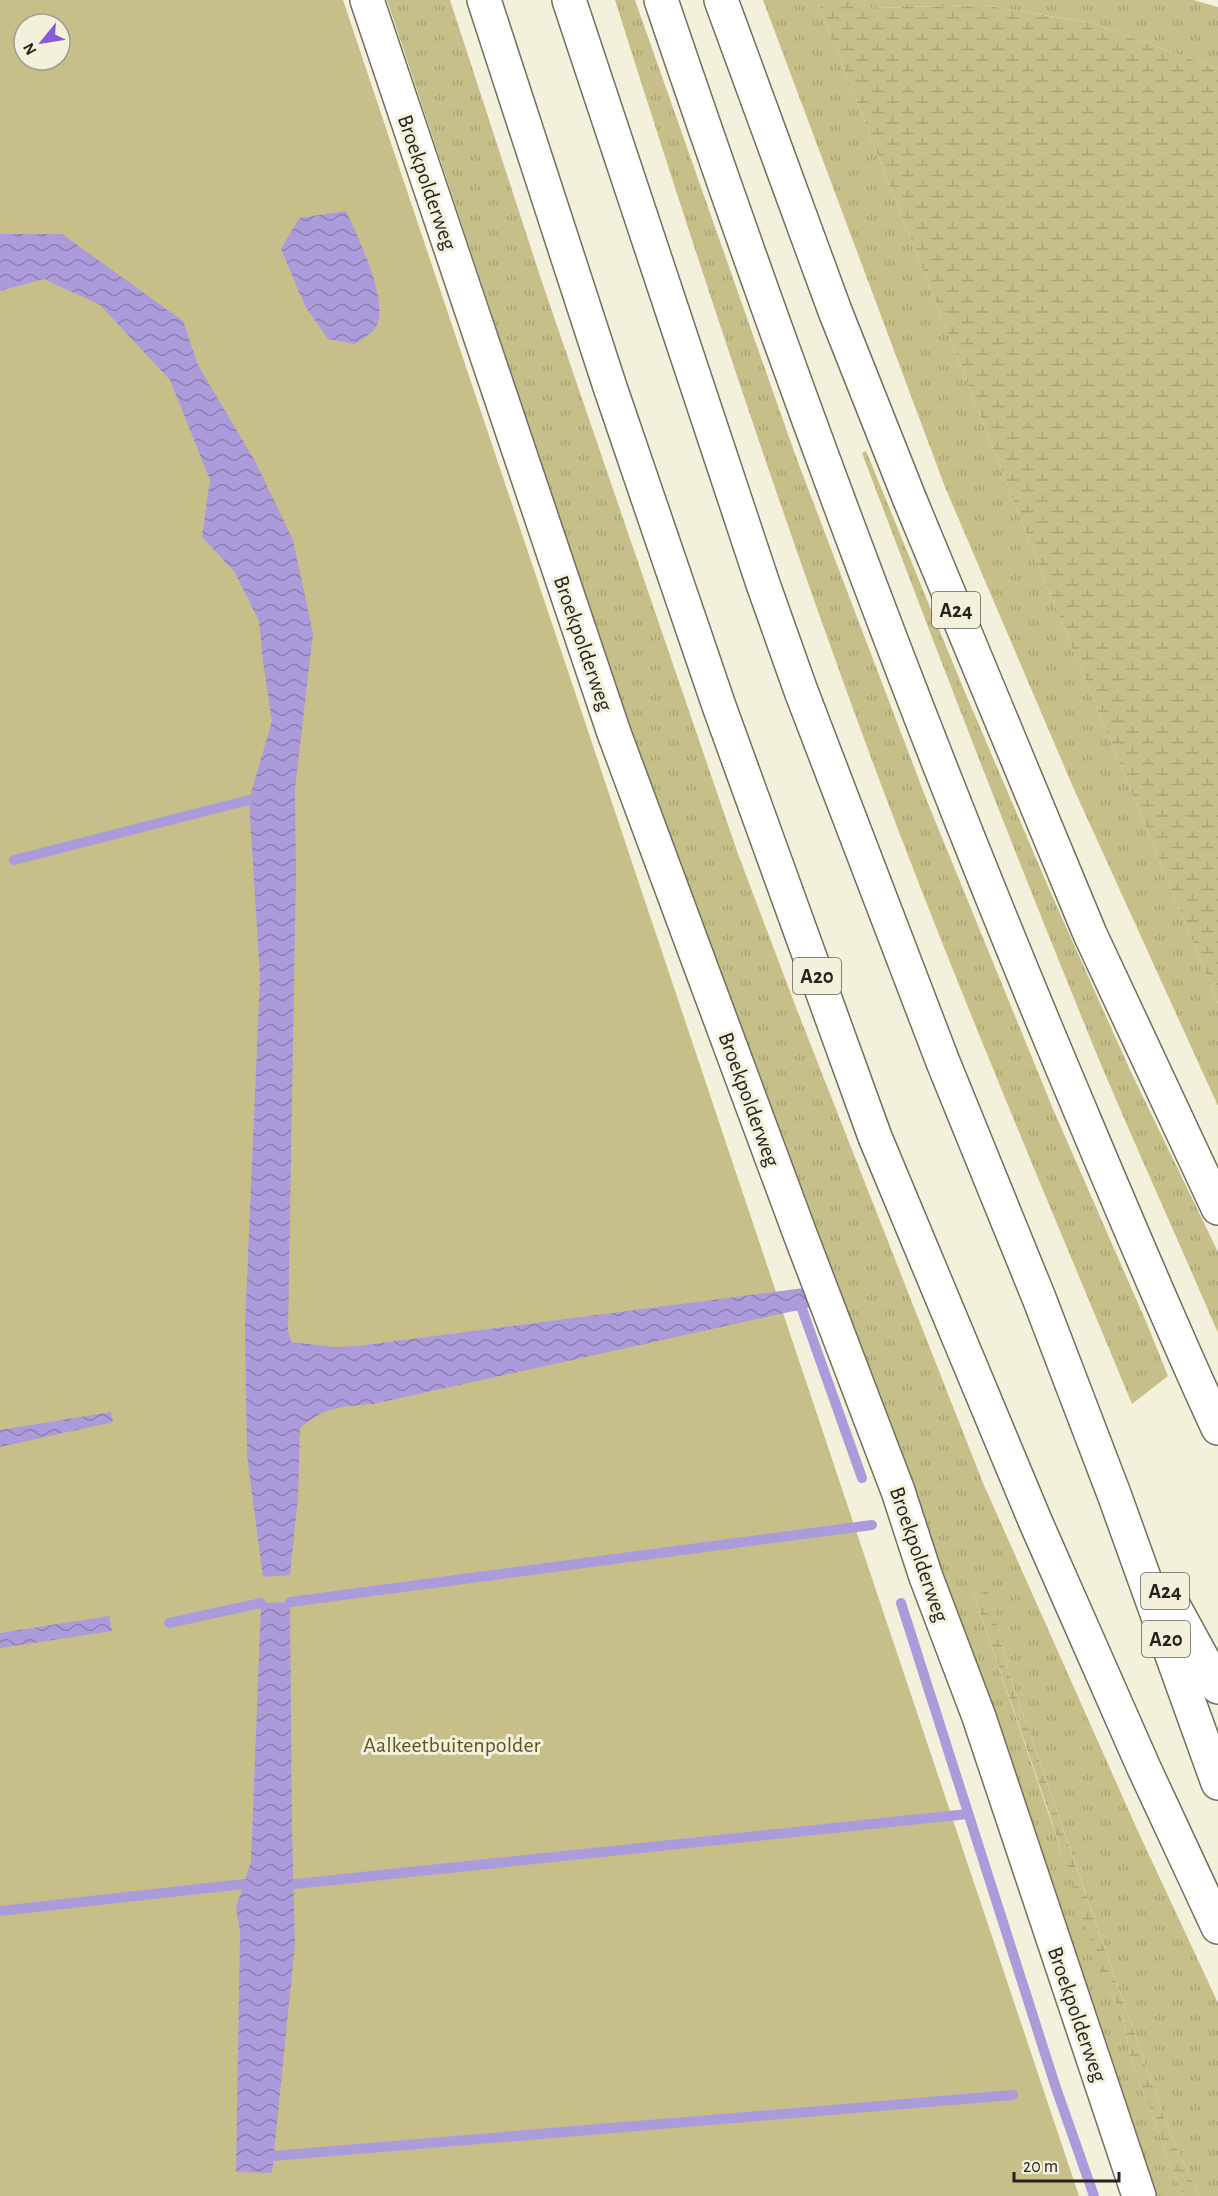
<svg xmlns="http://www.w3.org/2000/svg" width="1218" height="2196" viewBox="0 0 1218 2196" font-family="'Alegreya Sans',sans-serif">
	<defs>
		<pattern id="grass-tufts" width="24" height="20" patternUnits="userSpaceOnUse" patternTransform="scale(1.5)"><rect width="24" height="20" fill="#c6bf8a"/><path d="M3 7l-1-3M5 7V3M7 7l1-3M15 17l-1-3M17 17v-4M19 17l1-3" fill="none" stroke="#aaa476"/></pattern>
		<pattern id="wetland-marsh" width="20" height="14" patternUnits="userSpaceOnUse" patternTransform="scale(1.5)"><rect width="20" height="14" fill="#c6bf8a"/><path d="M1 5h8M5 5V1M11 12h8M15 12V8" fill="none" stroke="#aaa476"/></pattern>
		<pattern id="water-waves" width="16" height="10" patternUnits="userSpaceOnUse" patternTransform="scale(1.5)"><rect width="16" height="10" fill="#ac9bdb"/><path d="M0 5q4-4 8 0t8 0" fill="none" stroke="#8c7eb1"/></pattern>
	</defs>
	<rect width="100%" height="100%" fill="#f3f0db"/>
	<!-- grass -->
	<path fill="url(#grass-tufts)" d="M 387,0 L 450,0 L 541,279 L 738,854 L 797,1010 L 983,1483 L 1136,1827 L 1218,2003 L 1218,2196 L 1199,2196 L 1168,2129 L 1009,1674 L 989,1592 L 974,1595 L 1109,1991 L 1122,2013 L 1131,2060 L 1183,2196 L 1156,2196 L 1022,1792 L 860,1342 L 742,1042 L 630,729 Z
		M 615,0 L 635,0 L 796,457 L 927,801 L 1053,1109 L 1147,1324 L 1168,1376 L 1132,1404 C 1043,1189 951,974 870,755 C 778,506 695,253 615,0 Z
		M 763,0 L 817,0 L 1053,601 L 1218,1003 L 1218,1106 L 1073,787 L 945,487 Z
		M 859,0 L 1193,0 L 1218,7 L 1218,69 L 1092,23 L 983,5 L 869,8 Z
		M 866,451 L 964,690 L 1050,891 L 1130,1070 L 1218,1252 L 1218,1333 C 1179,1242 1138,1152 1100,1062 C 1017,860 939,657 862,453 Z"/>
	<!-- wetland -->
	<path fill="url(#wetland-marsh)" d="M 817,0 L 859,0 L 869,8 L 983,5 L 1092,23 L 1218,69 L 1218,1003 L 1053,601 Z
		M 989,1591 L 1009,1674 L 1071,1852 L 1168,2129 L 1199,2196 L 1183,2196 L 1131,2060 L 1122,2013 L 1109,1991 L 1100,1971 L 1047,1807 L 974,1595 Z"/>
	<!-- green -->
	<path fill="#c6bf8a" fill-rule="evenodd" d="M 0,0 L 343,0 L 1079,2196 L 0,2196 ZM 24,24 L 60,24 L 60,60 L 24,60 Z"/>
	<!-- water -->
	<path fill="url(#water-waves)" d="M 346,211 C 357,235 393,307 374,330 C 369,335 361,340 355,344 L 328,339 L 305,306 L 281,249 L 299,218 Z
		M 0,234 L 62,234 L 183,321 L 198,365 L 256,463 L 293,540 L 313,633 L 295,789 L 296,873 L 288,1331 L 291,1342 L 336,1347 L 357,1346 L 804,1288 L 812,1307 L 373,1404 C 345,1406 321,1407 300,1429 L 298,1497 L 290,1575 L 263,1577 L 247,1456 L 245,1326 L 260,977 L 249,800 L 272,721 L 263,662 L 259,621 L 234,571 L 202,537 L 210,480 L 170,380 L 100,305 L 44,279 L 0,291 Z
		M 111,1412 L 113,1422 L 0,1447 L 0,1430 Z
		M 290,1602 L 292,1830 L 295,1944 L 272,2173 L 236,2172 L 240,1931 L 236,1908 L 251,1862 L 261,1603 Z
		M 109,1616 L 112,1631 L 0,1648 L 0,1633 Z"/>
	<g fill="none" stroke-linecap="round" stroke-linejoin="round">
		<!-- stream -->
		<path stroke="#ac9bdb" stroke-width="10" d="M 14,860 L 249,800
			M 802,1309 L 862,1478
			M 290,1602 L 872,1525
			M 901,1603 L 1056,2088 L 1094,2196
			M 169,1623 L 261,1603
			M 295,1884 L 968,1814
			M 0,1911 L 244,1884
			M 273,2156 L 1013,2095"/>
		<defs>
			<path id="street" d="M 367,0 L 614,733 L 800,1234 L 898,1491 L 926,1577 L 979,1717 L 1139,2196"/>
			<path id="highway" d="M 484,0 L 610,387 L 719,706 L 875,1137 L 1036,1523 L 1144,1768 L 1218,1927
				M 569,0 L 763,584 L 801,691 L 943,1062 L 1039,1298 L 1114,1494 L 1218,1783
				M 661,0 C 783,360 915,717 1062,1067 C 1113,1188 1163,1309 1218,1428
				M 721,0 L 835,311 L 910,500 L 1090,934 L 1218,1208
				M 1167,1594 L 1218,1687"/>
		</defs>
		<!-- street casing -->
		<use href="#street" stroke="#72705d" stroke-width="36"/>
		<!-- highway casing -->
		<use href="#highway" stroke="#72705d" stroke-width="36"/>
		<!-- street -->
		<use href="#street" stroke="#fff" stroke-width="33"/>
		<!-- highway -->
		<use href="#highway" stroke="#fff" stroke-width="33"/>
	</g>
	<g text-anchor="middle" stroke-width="6" stroke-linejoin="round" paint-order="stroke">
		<!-- shield labels -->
		<g fill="#f3f0db" stroke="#626055" stroke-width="1.5">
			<rect x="932" y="592" width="48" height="36" rx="4.5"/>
			<rect x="793" y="958" width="48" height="36" rx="4.5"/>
			<rect x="1141" y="1573" width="48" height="36" rx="4.5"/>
			<rect x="1142" y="1621" width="48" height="36" rx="4.5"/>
		</g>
		<g font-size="21" font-weight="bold" fill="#24231c">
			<text x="956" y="617">A24</text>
			<text x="817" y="983">A20</text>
			<text x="1165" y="1598">A24</text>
			<text x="1166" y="1646">A20</text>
		</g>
		<!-- street labels -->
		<g font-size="22" fill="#24231c" stroke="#f3f0db">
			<text transform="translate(428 182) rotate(71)" y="8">Broekpolderweg</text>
			<text transform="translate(584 643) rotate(71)" y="8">Broekpolderweg</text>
			<text transform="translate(750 1099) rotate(70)" y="8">Broekpolderweg</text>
			<text transform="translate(920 1554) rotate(71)" y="8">Broekpolderweg</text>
			<text transform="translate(1078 2014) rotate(71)" y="8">Broekpolderweg</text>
		</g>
		<!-- park labels -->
		<g font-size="22" fill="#5d5621" stroke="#f3f0db">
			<text x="452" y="1752">Aalkeetbuitenpolder</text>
		</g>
	</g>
	<!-- north arrow -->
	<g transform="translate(42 42) rotate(240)"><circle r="28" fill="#f3f0db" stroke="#a09e8f" stroke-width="1.5"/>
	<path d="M0-4.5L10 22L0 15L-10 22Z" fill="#865cd5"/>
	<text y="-9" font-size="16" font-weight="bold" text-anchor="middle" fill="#24231c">N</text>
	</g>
	<!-- scale -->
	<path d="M1014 2172v9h105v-9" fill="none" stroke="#24231c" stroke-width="3"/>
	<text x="1023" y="2172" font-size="18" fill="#24231c" stroke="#f3f0db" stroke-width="4.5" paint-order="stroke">20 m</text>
</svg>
